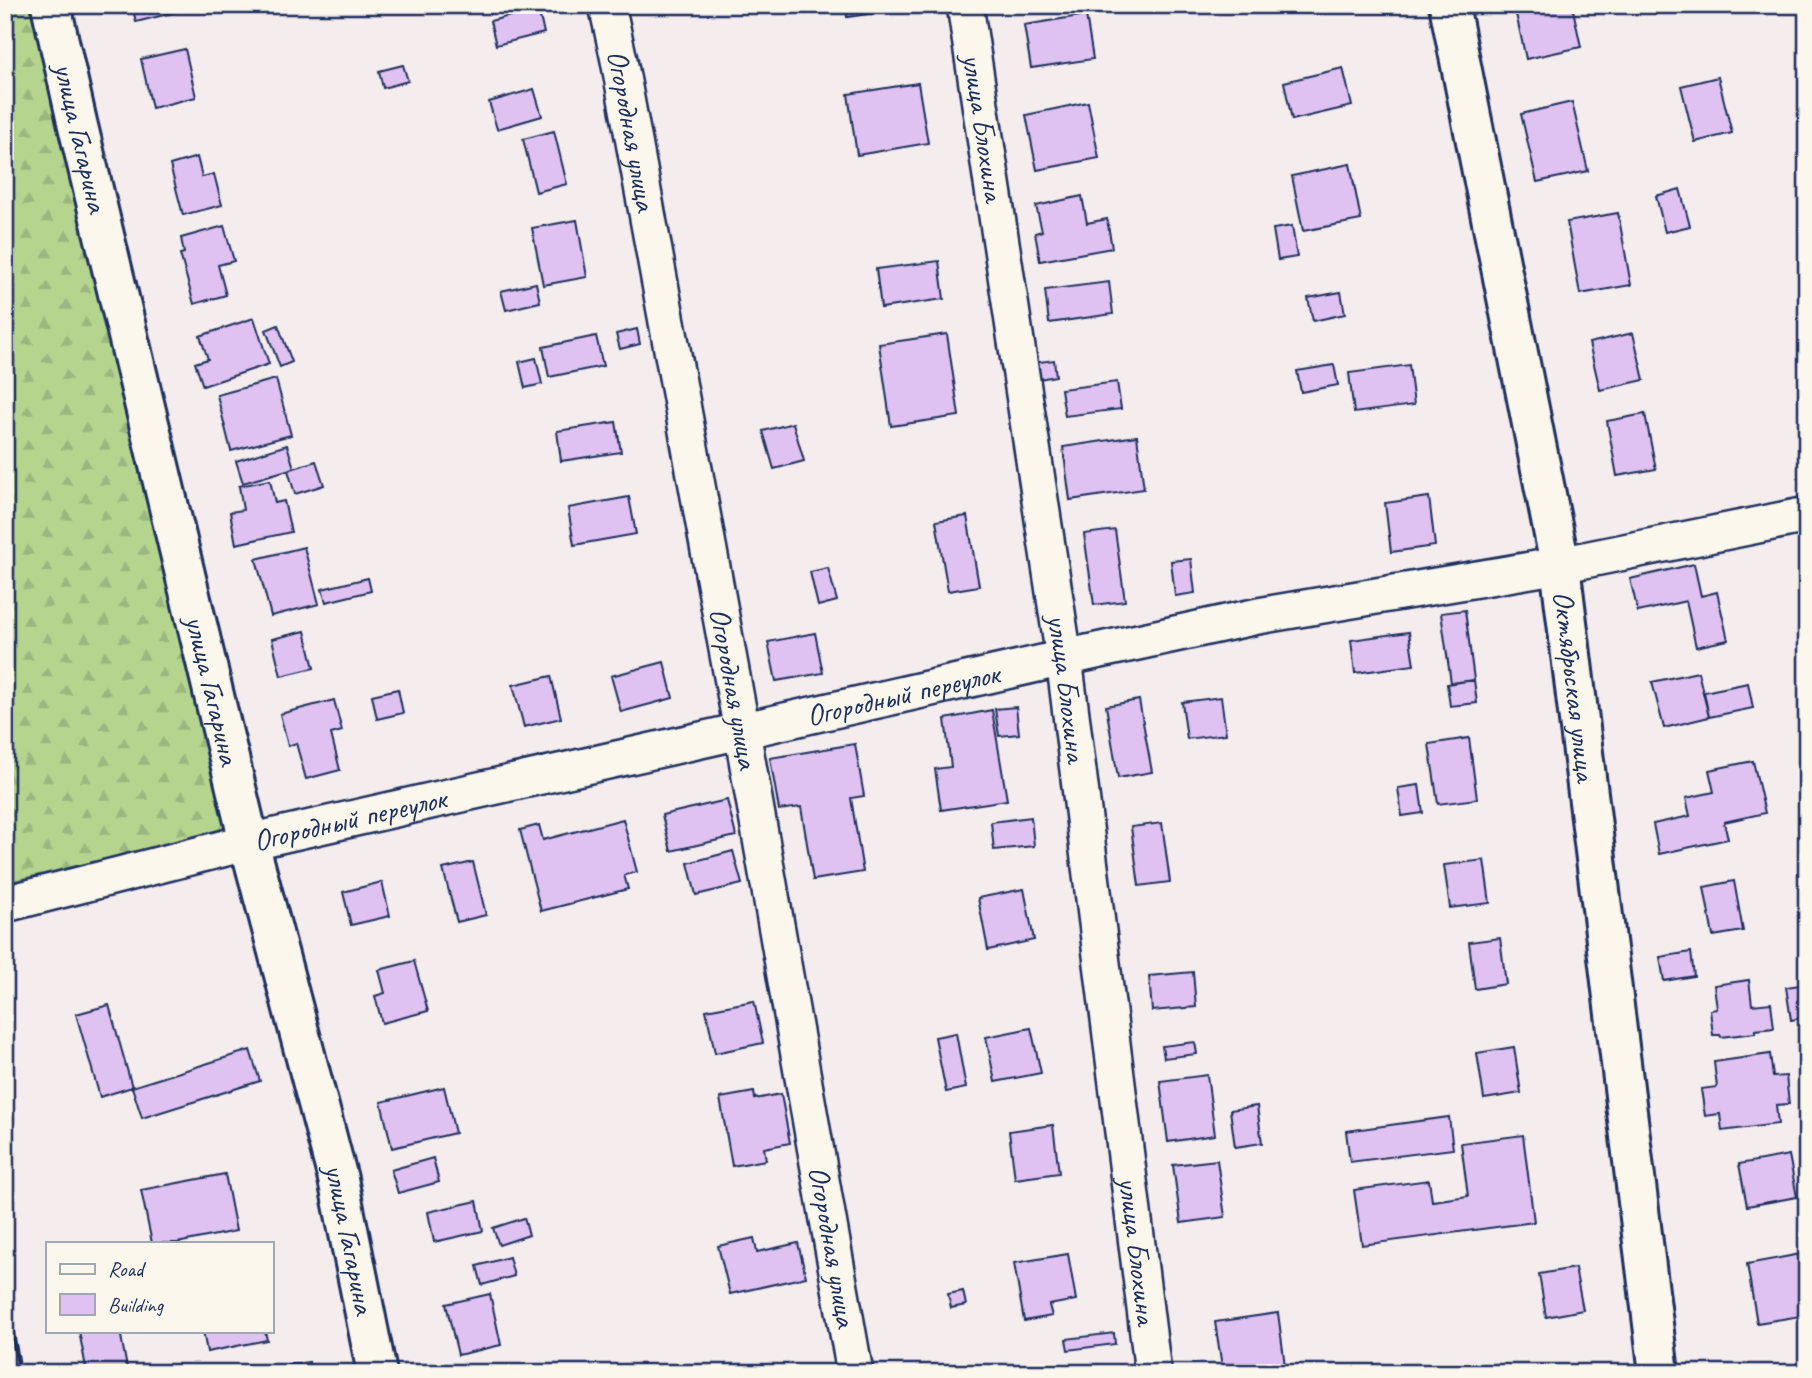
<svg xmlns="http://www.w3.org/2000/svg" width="1812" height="1378" viewBox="0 0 1812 1378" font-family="Caveat,sans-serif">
	<defs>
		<pattern id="forest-firs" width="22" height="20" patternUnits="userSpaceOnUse" patternTransform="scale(1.75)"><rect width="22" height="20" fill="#b5d58f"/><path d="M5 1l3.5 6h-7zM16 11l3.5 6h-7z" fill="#9bb77e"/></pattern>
	</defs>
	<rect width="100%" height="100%" fill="#f5eced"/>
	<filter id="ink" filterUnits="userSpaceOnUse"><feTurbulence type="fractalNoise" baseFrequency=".0143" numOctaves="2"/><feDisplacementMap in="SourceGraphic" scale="14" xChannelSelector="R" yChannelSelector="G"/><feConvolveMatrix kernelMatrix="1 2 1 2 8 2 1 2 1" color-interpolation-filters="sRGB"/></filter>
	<g filter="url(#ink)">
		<!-- forest -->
		<path fill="url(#forest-firs)" stroke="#688276" stroke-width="2" d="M 5,5 L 30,5 L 227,831 L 5,883 Z"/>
		<!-- building -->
		<path fill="#dfc2f1" stroke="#1b2f5e" stroke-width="2" d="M 132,5 L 183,5 L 184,10 L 136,22 Z
			M 846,5 L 904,5 L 904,9 L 847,17 Z
			M 1514,5 L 1572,5 L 1581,47 L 1526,59 Z
			M 538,9 L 544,33 L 496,45 L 490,21 Z
			M 1086,15 L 1093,59 L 1031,68 L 1024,25 Z
			M 185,49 L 196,97 L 152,108 L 141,59 Z
			M 403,65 L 408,81 L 383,88 L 379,71 Z
			M 1343,68 L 1352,106 L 1292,120 L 1284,82 Z
			M 1718,77 L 1732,133 L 1695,142 L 1681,86 Z
			M 918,83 L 928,143 L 857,155 L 848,94 Z
			M 534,89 L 542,116 L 497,129 L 489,102 Z
			M 1088,102 L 1099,158 L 1037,170 L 1026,115 Z
			M 1572,102 L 1588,171 L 1537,182 L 1521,114 Z
			M 554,131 L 567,184 L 536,192 L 523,139 Z
			M 197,157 L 202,177 L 214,174 L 222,205 L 183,215 L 170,165 Z
			M 1350,164 L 1361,220 L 1303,231 L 1292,176 Z
			M 1680,189 L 1690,226 L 1665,232 L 1656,196 Z
			M 1082,196 L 1087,223 L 1107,219 L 1112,248 L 1040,261 L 1035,233 L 1042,231 L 1036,206 Z
			M 1618,213 L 1631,285 L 1580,294 L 1567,222 Z
			M 577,220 L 587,277 L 543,285 L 532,228 Z
			M 224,226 L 234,261 L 218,265 L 226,295 L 194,304 L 180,254 L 184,253 L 181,238 Z
			M 1292,226 L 1297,257 L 1278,260 L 1273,229 Z
			M 939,261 L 944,299 L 881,308 L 876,269 Z
			M 1109,282 L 1113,314 L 1049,323 L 1045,290 Z
			M 536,283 L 540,302 L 506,310 L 501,291 Z
			M 1341,292 L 1345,314 L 1313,321 L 1308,298 Z
			M 254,318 L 269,364 L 203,386 L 195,363 L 208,359 L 200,336 Z
			M 278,325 L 292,362 L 280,367 L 266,330 Z
			M 637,329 L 640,344 L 620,349 L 616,334 Z
			M 1633,333 L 1644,380 L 1600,390 L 1589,343 Z
			M 947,334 L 959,416 L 891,426 L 879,344 Z
			M 596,336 L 603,366 L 549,377 L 543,347 Z
			M 536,358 L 542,384 L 525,388 L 519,362 Z
			M 1054,360 L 1056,376 L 1033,380 L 1031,363 Z
			M 1334,365 L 1338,385 L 1301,392 L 1297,371 Z
			M 1409,365 L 1414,405 L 1354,413 L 1349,373 Z
			M 276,379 L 291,435 L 231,451 L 217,395 Z
			M 1117,382 L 1121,409 L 1065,416 L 1061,389 Z
			M 1645,414 L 1656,469 L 1617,476 L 1607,421 Z
			M 616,422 L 621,452 L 561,461 L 557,431 Z
			M 793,423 L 804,461 L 774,469 L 763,431 Z
			M 1137,436 L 1144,489 L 1070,500 L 1063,447 Z
			M 287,445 L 294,468 L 243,483 L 236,461 Z
			M 316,461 L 324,485 L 295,494 L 288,470 Z
			M 270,480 L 275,503 L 284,501 L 291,532 L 236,544 L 230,512 L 243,510 L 239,486 Z
			M 629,497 L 636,534 L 574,545 L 568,508 Z
			M 1429,497 L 1435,546 L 1391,552 L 1385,503 Z
			M 967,516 L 979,586 L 948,591 L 936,521 Z
			M 1115,530 L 1125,601 L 1094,605 L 1084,534 Z
			M 304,547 L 319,604 L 271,616 L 256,559 Z
			M 1191,559 L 1195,593 L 1175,596 L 1171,561 Z
			M 1694,564 L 1701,596 L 1717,592 L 1728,640 L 1696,647 L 1686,601 L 1638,612 L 1630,579 Z
			M 828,568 L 837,601 L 818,606 L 810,572 Z
			M 368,578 L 371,591 L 326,602 L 322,589 Z
			M 1465,610 L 1474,680 L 1451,683 L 1441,613 Z
			M 305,631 L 314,668 L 281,676 L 272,639 Z
			M 1409,632 L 1414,665 L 1355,673 L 1351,640 Z
			M 815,633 L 823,673 L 776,681 L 768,642 Z
			M 664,662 L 673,698 L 621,712 L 611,676 Z
			M 1698,672 L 1709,717 L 1664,728 L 1652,682 Z
			M 551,676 L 561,718 L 524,727 L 513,685 Z
			M 1474,680 L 1477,703 L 1450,706 L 1447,684 Z
			M 1748,683 L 1753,708 L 1709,717 L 1704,692 Z
			M 398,689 L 403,713 L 377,719 L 372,695 Z
			M 1221,697 L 1226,734 L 1187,739 L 1182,702 Z
			M 334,700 L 342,731 L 331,734 L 340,770 L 306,779 L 296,743 L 288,746 L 280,714 Z
			M 1139,700 L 1152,772 L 1118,778 L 1106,706 Z
			M 1016,707 L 1019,734 L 999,736 L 995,709 Z
			M 992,710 L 1007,800 L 941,810 L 935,769 L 951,767 L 945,719 Z
			M 1469,738 L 1477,799 L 1438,804 L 1429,744 Z
			M 855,744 L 864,796 L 851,798 L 863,872 L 813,880 L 801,807 L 779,810 L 770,758 Z
			M 1753,761 L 1765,813 L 1724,822 L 1728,839 L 1659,854 L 1653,824 L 1690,816 L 1686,798 L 1714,792 L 1709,770 Z
			M 1419,785 L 1423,813 L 1402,816 L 1398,788 Z
			M 727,800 L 736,836 L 671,851 L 662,815 Z
			M 1031,817 L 1034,846 L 994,850 L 991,822 Z
			M 623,819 L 637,872 L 624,875 L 628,889 L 541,911 L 520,830 L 539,825 L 543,840 Z
			M 1162,823 L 1170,882 L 1139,886 L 1131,827 Z
			M 733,851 L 742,884 L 696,895 L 688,863 Z
			M 1484,860 L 1490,903 L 1450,908 L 1444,865 Z
			M 473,862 L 486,915 L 457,922 L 443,869 Z
			M 1734,881 L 1743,931 L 1713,936 L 1704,887 Z
			M 382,882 L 390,916 L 351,925 L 343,892 Z
			M 1024,889 L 1034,940 L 988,950 L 978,898 Z
			M 1500,938 L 1506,984 L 1475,989 L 1469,942 Z
			M 1691,952 L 1694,976 L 1664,981 L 1660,957 Z
			M 414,961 L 428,1011 L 382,1023 L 375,996 L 385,993 L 379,970 Z
			M 1193,972 L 1196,1007 L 1152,1011 L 1149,976 Z
			M 1749,980 L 1752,1005 L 1771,1003 L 1774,1028 L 1755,1030 L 1755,1033 L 1721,1037 L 1720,1035 L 1713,1035 L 1710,1010 L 1717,1009 L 1714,985 Z
			M 1807,984 L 1807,1017 L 1791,1020 L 1786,987 Z
			M 754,1001 L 763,1043 L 715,1053 L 706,1010 Z
			M 109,1005 L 132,1087 L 100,1097 L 76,1014 Z
			M 1031,1028 L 1041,1073 L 995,1082 L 986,1037 Z
			M 956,1033 L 966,1088 L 946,1092 L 935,1037 Z
			M 1195,1042 L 1197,1054 L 1164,1058 L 1162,1046 Z
			M 1514,1047 L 1521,1093 L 1484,1099 L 1477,1053 Z
			M 250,1050 L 260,1081 L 142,1118 L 132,1087 Z
			M 1770,1054 L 1773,1077 L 1786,1076 L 1789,1104 L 1776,1105 L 1778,1124 L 1722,1131 L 1720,1114 L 1705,1116 L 1701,1089 L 1717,1087 L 1714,1062 Z
			M 1207,1075 L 1215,1135 L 1168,1142 L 1160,1081 Z
			M 444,1087 L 455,1133 L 392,1148 L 381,1102 Z
			M 754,1092 L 755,1099 L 781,1094 L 790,1143 L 764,1148 L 766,1160 L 732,1166 L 720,1098 Z
			M 1257,1106 L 1262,1143 L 1235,1147 L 1230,1110 Z
			M 1449,1117 L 1453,1149 L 1350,1162 L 1346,1131 Z
			M 1053,1125 L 1059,1173 L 1015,1179 L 1009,1131 Z
			M 1523,1135 L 1534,1222 L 1362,1245 L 1354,1190 L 1429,1180 L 1432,1201 L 1468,1196 L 1461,1143 Z
			M 1789,1155 L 1797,1197 L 1747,1206 L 1739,1164 Z
			M 433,1158 L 439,1182 L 398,1193 L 391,1170 Z
			M 1217,1160 L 1225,1217 L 1181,1223 L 1173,1165 Z
			M 225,1174 L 236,1231 L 177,1243 L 152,1243 L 141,1190 Z
			M 477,1201 L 483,1231 L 434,1242 L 428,1212 Z
			M 524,1218 L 529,1235 L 499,1245 L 493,1228 Z
			M 754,1238 L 757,1252 L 798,1243 L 806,1277 L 730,1294 L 718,1246 Z
			M 1068,1254 L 1076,1300 L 1049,1305 L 1052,1316 L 1024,1321 L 1014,1263 Z
			M 1801,1254 L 1807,1289 L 1807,1315 L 1757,1323 L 1747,1264 Z
			M 509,1257 L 514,1276 L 482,1285 L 477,1266 Z
			M 1575,1268 L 1583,1310 L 1546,1317 L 1539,1274 Z
			M 963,1291 L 966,1305 L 951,1308 L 948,1294 Z
			M 490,1294 L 501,1345 L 458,1355 L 446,1304 Z
			M 1278,1313 L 1286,1373 L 1223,1373 L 1215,1322 Z
			M 79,1331 L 120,1331 L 128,1373 L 87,1373 Z
			M 203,1331 L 265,1331 L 267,1340 L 207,1352 Z
			M 1114,1333 L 1115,1344 L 1068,1350 L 1066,1339 Z
			M 309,1362 L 311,1373 L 275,1373 L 274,1367 Z
			M 1098,1365 L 1099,1373 L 1056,1373 L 1056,1372 Z"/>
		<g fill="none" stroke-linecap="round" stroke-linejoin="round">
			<defs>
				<g id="minor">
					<path id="s1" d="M 607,5 L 619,60 L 742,731 L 855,1373"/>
					<path id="s2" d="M 965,5 L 1064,658 L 1153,1373"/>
					<path id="s3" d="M 5,904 L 249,842 L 1064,658 L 1258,616 L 1560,565 L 1807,515"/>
				</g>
				<g id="tertiary">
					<path id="s4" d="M 51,5 L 77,122 L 249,842 L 338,1179 L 377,1373"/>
					<path id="s5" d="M 1449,5 L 1560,565 L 1659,1373"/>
				</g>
			</defs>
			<!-- minor casing -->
			<use href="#minor" stroke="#1b2f5e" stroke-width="40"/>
			<!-- tertiary casing -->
			<use href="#tertiary" stroke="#1b2f5e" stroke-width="44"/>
			<!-- minor -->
			<use href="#minor" stroke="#fbf7ec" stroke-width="35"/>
			<!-- tertiary -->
			<use href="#tertiary" stroke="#fbf7ec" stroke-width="38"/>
			<!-- rail -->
			<path stroke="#1b2f5e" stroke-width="5" d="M 5,1293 L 20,1373"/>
		</g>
	</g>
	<g text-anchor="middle" stroke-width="6" stroke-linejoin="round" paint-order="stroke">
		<!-- street labels -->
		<g font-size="30" fill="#1b2f5e" stroke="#fbf7ec">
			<text dy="10" stroke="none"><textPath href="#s2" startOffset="124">улица Блохина</textPath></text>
			<text dy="10" stroke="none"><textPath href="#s1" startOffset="128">Огородная улица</textPath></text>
			<text dy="10" stroke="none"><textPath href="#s4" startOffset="136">улица Гагарина</textPath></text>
			<text dy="10" stroke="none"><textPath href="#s5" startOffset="693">Октябрьская улица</textPath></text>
			<text dy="10" stroke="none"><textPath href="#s1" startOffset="695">Огородная улица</textPath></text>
			<text dy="10" stroke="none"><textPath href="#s2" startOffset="691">улица Блохина</textPath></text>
			<text dy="10" stroke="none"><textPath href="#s4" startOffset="704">улица Гагарина</textPath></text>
			<text dy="10" stroke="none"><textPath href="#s3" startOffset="922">Огородный переулок</textPath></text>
			<text dy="10" stroke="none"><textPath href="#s3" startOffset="355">Огородный переулок</textPath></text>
			<text dy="10" stroke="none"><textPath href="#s4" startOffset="1270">улица Гагарина</textPath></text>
			<text dy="10" stroke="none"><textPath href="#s1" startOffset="1262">Огородная улица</textPath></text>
			<text dy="10" stroke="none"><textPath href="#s2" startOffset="1258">улица Блохина</textPath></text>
		</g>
	</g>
	<!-- margin -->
	<rect width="1812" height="1378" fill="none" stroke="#fbf7ec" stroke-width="28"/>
	<rect x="14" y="14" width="1784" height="1350" fill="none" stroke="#1b2f5e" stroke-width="2.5" filter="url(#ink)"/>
	<!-- legend -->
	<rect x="46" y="1242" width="228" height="91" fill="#fbf7ec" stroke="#a1a7b3" stroke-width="2"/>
	<rect x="60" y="1264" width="35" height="10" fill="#fbf7ec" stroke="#a1a7b3" stroke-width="2"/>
	<text x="108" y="1276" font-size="21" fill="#1b2f5e">Road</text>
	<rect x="60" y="1294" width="35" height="21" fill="#dfc2f1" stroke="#a1a7b3" stroke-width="2"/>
	<text x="108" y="1312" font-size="21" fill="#1b2f5e">Building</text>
</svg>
